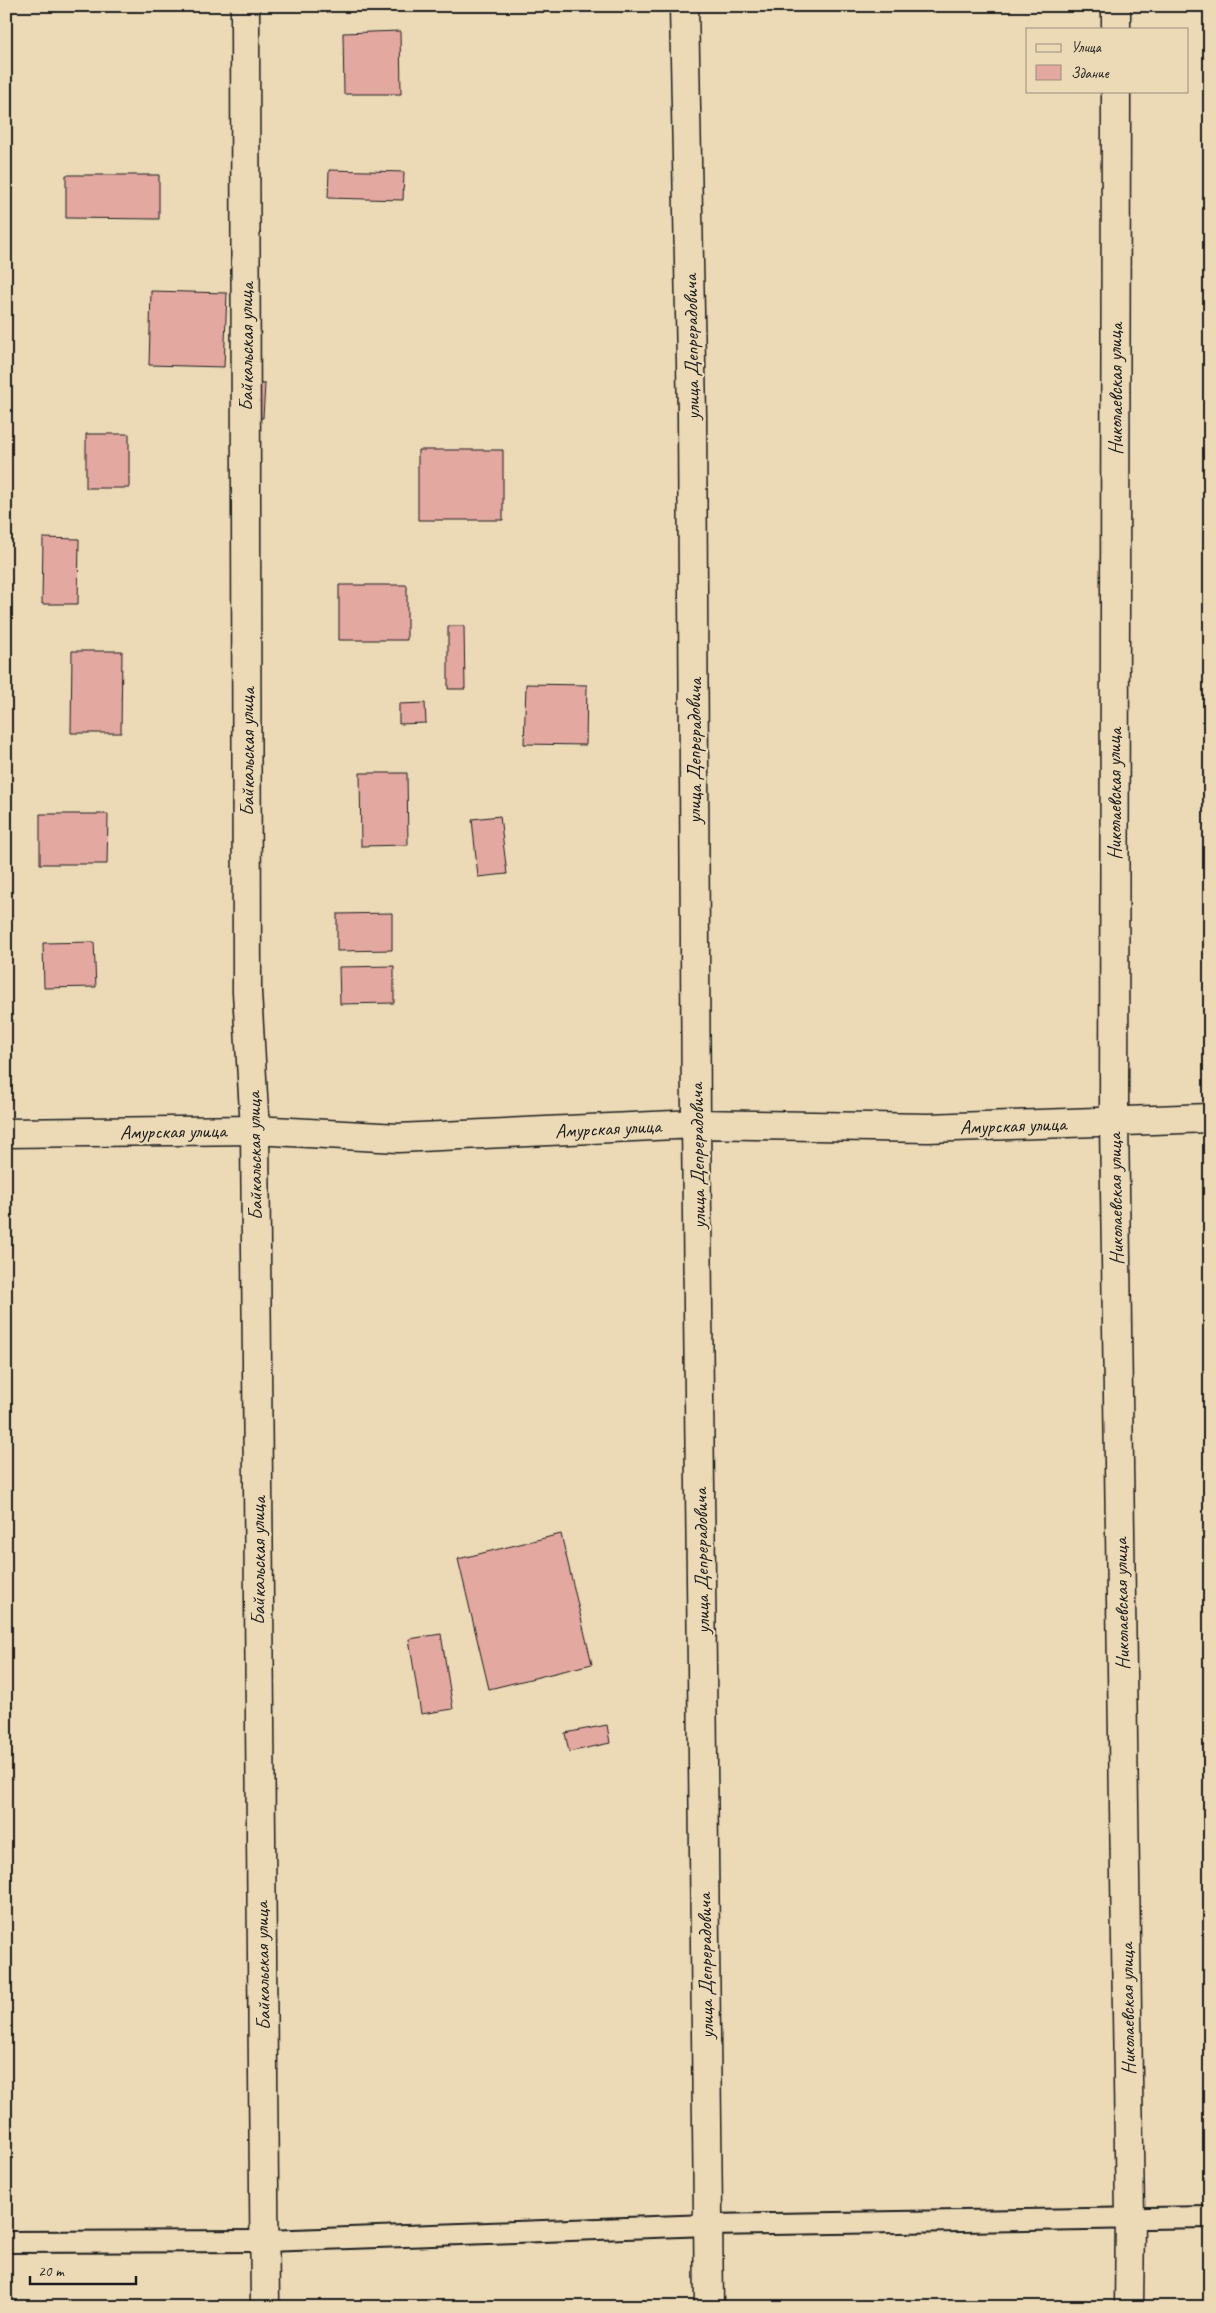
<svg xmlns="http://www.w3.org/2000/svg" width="1216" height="2313" viewBox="0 0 1216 2313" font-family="Caveat,sans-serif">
	<rect width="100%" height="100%" fill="#ecdab7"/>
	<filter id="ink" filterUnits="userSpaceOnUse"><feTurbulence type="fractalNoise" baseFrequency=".02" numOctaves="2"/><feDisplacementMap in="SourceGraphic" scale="10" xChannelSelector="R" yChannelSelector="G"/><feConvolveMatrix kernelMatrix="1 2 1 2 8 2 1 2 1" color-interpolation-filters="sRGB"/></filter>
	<g filter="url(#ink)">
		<!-- building -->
		<path fill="#e3a9a1" stroke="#1c1c1c" d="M 400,31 L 401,94 L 344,94 L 343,33 Z
			M 329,170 L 404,172 L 403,200 L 328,198 Z
			M 66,175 L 159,175 L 159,219 L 66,218 Z
			M 151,291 L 227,293 L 224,367 L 149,365 Z
			M 237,382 L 265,384 L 263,418 L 236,416 Z
			M 86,434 L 129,434 L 129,488 L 86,488 Z
			M 418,450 L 503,450 L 503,520 L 418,520 Z
			M 43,538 L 79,539 L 78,604 L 42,604 Z
			M 339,585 L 407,585 L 407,640 L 339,640 Z
			M 448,626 L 464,626 L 465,689 L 448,689 Z
			M 72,651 L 122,651 L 121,733 L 71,733 Z
			M 526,684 L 587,685 L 586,745 L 524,744 Z
			M 425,703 L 426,723 L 399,724 L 399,704 Z
			M 360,773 L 407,773 L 408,845 L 361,846 Z
			M 40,814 L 108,814 L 107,864 L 40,864 Z
			M 500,816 L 507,874 L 478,877 L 472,819 Z
			M 392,913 L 392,950 L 337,951 L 337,914 Z
			M 94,942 L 96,987 L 44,988 L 43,943 Z
			M 394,966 L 394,1003 L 340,1004 L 339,967 Z
			M 561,1534 L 592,1664 L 489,1689 L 458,1559 Z
			M 441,1634 L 453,1709 L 421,1714 L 409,1639 Z
			M 607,1725 L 610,1743 L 569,1752 L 565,1733 Z"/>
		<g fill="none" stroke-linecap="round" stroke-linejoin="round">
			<defs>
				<path id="lane" d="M 6,2242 L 266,2241 L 708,2225 L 1210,2217"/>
				<path id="street" d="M 684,6 L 692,415 L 696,1124 L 709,2307
					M 1116,29 L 1116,6
					M 1116,91 L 1114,1121 L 1130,2217 L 1129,2307
					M 255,1130 L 265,2307
					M 6,1133 L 255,1130 L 398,1138 L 696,1124 L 928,1128 L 1210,1118"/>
				<path id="secondary" d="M 245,6 L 247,992 L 255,1130"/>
			</defs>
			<!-- lane casing -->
			<use href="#lane" stroke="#1c1c1c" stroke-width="24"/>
			<!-- street casing -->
			<use href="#street" stroke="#1c1c1c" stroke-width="31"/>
			<!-- secondary casing -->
			<use href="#secondary" stroke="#1c1c1c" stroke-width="31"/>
			<!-- lane -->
			<use href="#lane" stroke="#ecdab7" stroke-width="20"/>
			<!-- street -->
			<use href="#street" stroke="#ecdab7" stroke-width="28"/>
			<!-- secondary -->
			<use href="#secondary" stroke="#ecdab7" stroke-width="28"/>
		</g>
	</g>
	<g text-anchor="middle" stroke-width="4.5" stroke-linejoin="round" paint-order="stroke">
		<!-- street labels -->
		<g font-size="20" fill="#1c1c1c" stroke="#ecdab7">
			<text transform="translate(246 347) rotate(-90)" y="7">Байкальская улица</text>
			<text transform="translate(691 347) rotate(-91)" y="7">улица Депрерадовича</text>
			<text transform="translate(1115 389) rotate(-90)" y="7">Николаевская улица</text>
			<text transform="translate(694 751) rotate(-90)" y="7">улица Депрерадовича</text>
			<text transform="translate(247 752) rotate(-90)" y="7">Байкальская улица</text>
			<text transform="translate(1114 794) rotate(-90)" y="7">Николаевская улица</text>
			<text transform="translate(1013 1125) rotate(-2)" y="7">Амурская улица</text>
			<text transform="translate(608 1128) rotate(-3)" y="7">Амурская улица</text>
			<text transform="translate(173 1131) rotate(-1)" y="7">Амурская улица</text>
			<text transform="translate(254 1156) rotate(-91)" y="7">Байкальская улица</text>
			<text transform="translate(697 1156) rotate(-91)" y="7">улица Депрерадовича</text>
			<text transform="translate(1115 1199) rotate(-91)" y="7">Николаевская улица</text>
			<text transform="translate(258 1561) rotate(-90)" y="7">Байкальская улица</text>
			<text transform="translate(701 1561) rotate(-91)" y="7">улица Депрерадовича</text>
			<text transform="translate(1121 1604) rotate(-91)" y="7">Николаевская улица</text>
			<text transform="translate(262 1966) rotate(-91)" y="7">Байкальская улица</text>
			<text transform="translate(705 1966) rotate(-91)" y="7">улица Депрерадовича</text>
			<text transform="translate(1127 2009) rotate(-91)" y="7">Николаевская улица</text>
		</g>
	</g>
	<!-- margin -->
	<rect width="1216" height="2313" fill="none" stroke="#ecdab7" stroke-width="25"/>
	<rect x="12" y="12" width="1191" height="2288" fill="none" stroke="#1c1c1c" stroke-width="2" filter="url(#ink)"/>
	<!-- legend -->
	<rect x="1026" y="28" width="162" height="65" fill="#ecdab7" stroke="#998e79"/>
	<rect x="1036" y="44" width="25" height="8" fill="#ecdab7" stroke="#998e79"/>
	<text x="1071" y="52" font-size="15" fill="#1c1c1c">Улица</text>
	<rect x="1036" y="65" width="25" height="15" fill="#e3a9a1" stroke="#998e79"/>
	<text x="1071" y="78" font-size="15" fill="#1c1c1c">Здание</text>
	<!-- scale -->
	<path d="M30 2276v8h106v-8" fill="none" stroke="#1c1c1c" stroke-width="2.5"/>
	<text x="38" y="2276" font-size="15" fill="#1c1c1c" stroke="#ecdab7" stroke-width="4" paint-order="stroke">20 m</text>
</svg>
